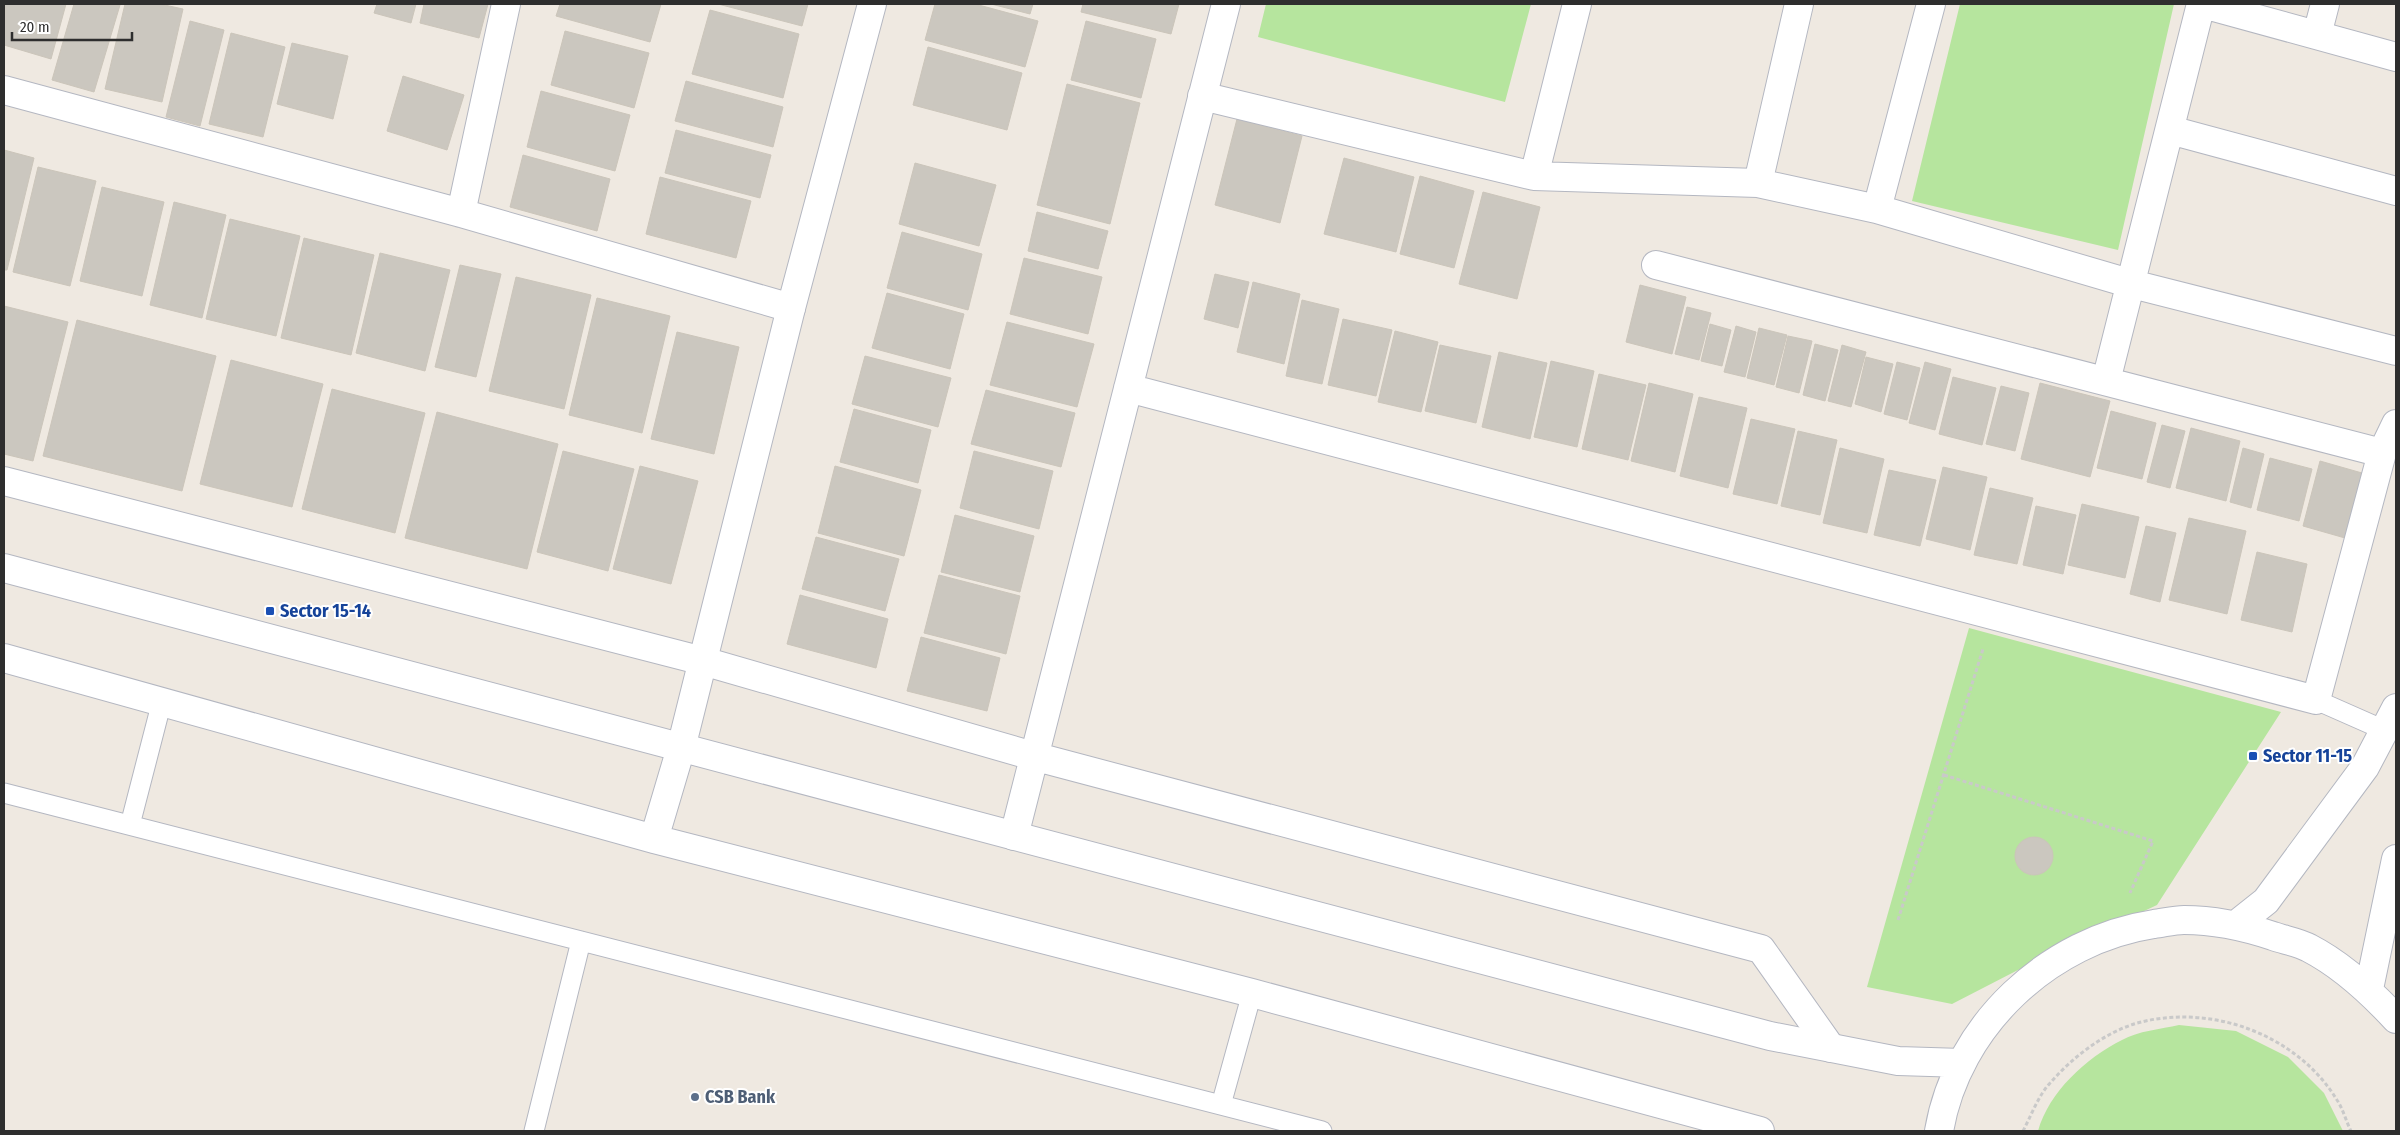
<svg xmlns="http://www.w3.org/2000/svg" width="2400" height="1135" viewBox="0 0 2400 1135" font-family="'Fira Sans Condensed',sans-serif">
	<rect width="100%" height="100%" fill="#efe9e1"/>
	<!-- green -->
	<path fill="#b6e59e" d="M 1266,4 L 1531,4 L 1505,102 L 1258,37 Z
		M 1960,4 L 2174,4 L 2118,250 L 1912,201 Z
		M 1969,628 L 2281,712 L 2157,905 L 2016,971 L 1952,1004 L 1867,987 Z
		M 2179,1025 L 2236,1031 L 2288,1057 L 2324,1093 L 2343,1131 L 2038,1131 C 2049,1092 2086,1058 2122,1040 C 2138,1031 2161,1029 2179,1025 Z"/>
	<!-- building -->
	<path fill="#cbc7bf" stroke="#cbc5ba" d="M 5,4 L 66,4 L 51,59 L 4,45 Z
		M 74,4 L 120,5 L 94,92 L 52,80 Z
		M 125,4 L 160,4 L 183,9 L 162,102 L 105,89 Z
		M 377,4 L 416,4 L 411,23 L 374,13 Z
		M 424,4 L 488,4 L 479,38 L 420,23 Z
		M 560,4 L 661,4 L 650,42 L 556,16 Z
		M 718,4 L 808,4 L 802,26 Z
		M 935,4 L 975,4 L 1038,21 L 1025,67 L 925,40 Z
		M 991,4 L 1033,4 L 1030,14 Z
		M 1083,4 L 1179,4 L 1171,34 L 1081,12 Z
		M 710,10 L 799,34 L 783,98 L 692,74 Z
		M 190,21 L 224,30 L 200,126 L 166,117 Z
		M 1086,21 L 1156,39 L 1141,98 L 1071,80 Z
		M 565,31 L 649,53 L 634,108 L 551,85 Z
		M 231,33 L 285,47 L 263,137 L 209,124 Z
		M 292,43 L 348,56 L 333,119 L 277,104 Z
		M 928,47 L 1022,73 L 1007,130 L 913,105 Z
		M 403,76 L 464,95 L 447,150 L 387,131 Z
		M 686,81 L 783,107 L 773,147 L 675,121 Z
		M 1067,84 L 1140,103 L 1110,224 L 1037,205 Z
		M 541,91 L 630,115 L 615,171 L 527,147 Z
		M 1237,119 L 1302,136 L 1280,223 L 1215,205 Z
		M 676,130 L 771,155 L 760,198 L 665,173 Z
		M 4,150 L 34,158 L 7,270 L 4,270 Z
		M 523,155 L 610,179 L 597,231 L 510,207 Z
		M 1344,158 L 1414,177 L 1396,252 L 1324,234 Z
		M 915,163 L 996,185 L 979,246 L 899,224 Z
		M 38,167 L 96,181 L 70,286 L 13,272 Z
		M 1420,176 L 1474,191 L 1454,268 L 1400,254 Z
		M 660,177 L 751,201 L 736,258 L 646,234 Z
		M 102,187 L 164,202 L 142,296 L 80,281 Z
		M 1483,192 L 1540,207 L 1517,299 L 1459,284 Z
		M 174,202 L 226,215 L 202,318 L 150,305 Z
		M 1037,212 L 1108,231 L 1098,269 L 1028,251 Z
		M 230,219 L 300,236 L 276,336 L 206,319 Z
		M 902,232 L 982,254 L 968,310 L 887,288 Z
		M 304,238 L 374,255 L 351,355 L 281,338 Z
		M 380,253 L 450,270 L 425,371 L 356,353 Z
		M 1024,258 L 1102,277 L 1088,334 L 1010,314 Z
		M 460,265 L 501,274 L 476,377 L 435,367 Z
		M 1215,274 L 1249,282 L 1238,328 L 1204,319 Z
		M 516,277 L 591,295 L 564,409 L 489,391 Z
		M 1253,282 L 1300,294 L 1284,364 L 1237,352 Z
		M 1640,285 L 1686,297 L 1672,354 L 1626,342 Z
		M 887,293 L 964,314 L 950,369 L 872,348 Z
		M 597,298 L 670,316 L 642,433 L 569,415 Z
		M 1302,300 L 1339,309 L 1322,384 L 1286,376 Z
		M 4,306 L 68,322 L 33,461 L 4,454 Z
		M 1687,307 L 1711,313 L 1699,360 L 1675,354 Z
		M 1343,319 L 1392,330 L 1376,396 L 1328,385 Z
		M 77,320 L 216,356 L 182,491 L 43,456 Z
		M 1007,322 L 1094,344 L 1077,407 L 990,385 Z
		M 1710,324 L 1731,330 L 1722,366 L 1701,361 Z
		M 1736,326 L 1756,332 L 1745,377 L 1724,372 Z
		M 1759,328 L 1787,335 L 1774,385 L 1747,378 Z
		M 1395,331 L 1438,342 L 1421,412 L 1378,402 Z
		M 677,332 L 739,347 L 714,454 L 651,439 Z
		M 1788,336 L 1812,341 L 1799,393 L 1776,387 Z
		M 1815,344 L 1838,350 L 1825,401 L 1803,395 Z
		M 1440,345 L 1491,356 L 1476,423 L 1425,411 Z
		M 1842,345 L 1866,352 L 1851,407 L 1828,401 Z
		M 1499,352 L 1547,363 L 1530,439 L 1482,427 Z
		M 865,356 L 951,378 L 938,427 L 852,404 Z
		M 1866,357 L 1893,364 L 1881,412 L 1855,404 Z
		M 231,360 L 323,384 L 292,507 L 200,484 Z
		M 1551,361 L 1594,371 L 1577,447 L 1534,437 Z
		M 1897,362 L 1920,368 L 1907,420 L 1884,414 Z
		M 1925,362 L 1951,369 L 1935,430 L 1909,423 Z
		M 1599,374 L 1646,385 L 1628,460 L 1582,449 Z
		M 1953,377 L 1996,388 L 1982,445 L 1939,434 Z
		M 1649,383 L 1693,394 L 1675,472 L 1631,461 Z
		M 2040,383 L 2110,401 L 2090,477 L 2021,459 Z
		M 2001,386 L 2029,393 L 2015,451 L 1986,444 Z
		M 332,389 L 425,413 L 395,533 L 302,509 Z
		M 986,390 L 1075,413 L 1061,467 L 971,444 Z
		M 1699,397 L 1747,408 L 1728,488 L 1680,476 Z
		M 854,409 L 931,430 L 918,483 L 840,462 Z
		M 2111,411 L 2156,423 L 2142,479 L 2097,468 Z
		M 437,412 L 558,444 L 527,569 L 405,538 Z
		M 1751,419 L 1795,429 L 1777,504 L 1733,494 Z
		M 2162,425 L 2185,431 L 2170,488 L 2147,482 Z
		M 2191,428 L 2240,441 L 2226,501 L 2176,488 Z
		M 1798,431 L 1837,440 L 1820,515 L 1781,506 Z
		M 1840,448 L 1884,459 L 1867,533 L 1823,523 Z
		M 2243,448 L 2264,454 L 2251,508 L 2230,502 Z
		M 563,451 L 634,469 L 608,571 L 537,552 Z
		M 974,451 L 1053,471 L 1039,529 L 960,508 Z
		M 2270,458 L 2312,469 L 2299,521 L 2257,510 Z
		M 2320,461 L 2362,473 L 2345,538 L 2303,526 Z
		M 640,466 L 698,481 L 671,584 L 613,569 Z
		M 835,466 L 921,490 L 904,556 L 818,533 Z
		M 1943,467 L 1987,477 L 1970,550 L 1926,539 Z
		M 1889,470 L 1936,480 L 1920,546 L 1874,535 Z
		M 1990,488 L 2033,498 L 2017,564 L 1974,555 Z
		M 2082,504 L 2139,517 L 2125,578 L 2068,565 Z
		M 2036,506 L 2076,515 L 2063,574 L 2023,565 Z
		M 955,515 L 1034,536 L 1020,592 L 941,572 Z
		M 2189,518 L 2246,531 L 2227,614 L 2169,600 Z
		M 2146,526 L 2176,533 L 2160,602 L 2130,594 Z
		M 816,537 L 899,559 L 885,611 L 802,589 Z
		M 2257,552 L 2307,564 L 2292,632 L 2241,620 Z
		M 939,575 L 1020,596 L 1006,654 L 924,633 Z
		M 800,595 L 888,619 L 876,668 L 787,644 Z
		M 921,637 L 1000,658 L 987,711 L 907,691 Z
		M2015 856a19 19 0 1 1 38 0a19 19 0 1 1-38 0Z"/>
	<g fill="none" stroke-linecap="round" stroke-linejoin="round">
		<defs>
			<path id="service" d="M 2316,700 L 2384,730
				M 4,793 L 1322,1131
				M 130,825 L 162,701
				M 1221,1105 L 1252,993
				M 534,1131 L 581,941"/>
			<path id="minor" d="M 2203,4 L 2396,57
				M 2317,35 L 2325,4
				M 4,90 L 461,213 L 791,308
				M 1202,96 L 1534,176 L 1758,183 L 1877,209 L 2132,284 L 2396,351
				M 2170,130 L 2396,191
				M 1534,176 L 1577,4
				M 1758,183 L 1799,4
				M 1877,209 L 1931,4
				M 461,213 L 506,4
				M 1656,265 L 2382,453
				M 2106,381 L 2201,4
				M 1128,388 L 2316,700 L 2382,453 L 2396,424
				M 4,481 L 703,661 L 1033,756 L 1761,949 L 1831,1048
				M 1014,836 L 1226,4"/>
			<path id="tertiary" d="M 4,568 L 1770,1036 L 1898,1061 L 1962,1063
				M 4,658 L 654,839 L 1252,993 L 1760,1131
				M 654,839 L 681,748 L 791,308 L 872,4
				M 2237,924 L 2266,901 L 2365,767 L 2396,708
				M 2369,989 L 2396,859
				M 1939,1131 C 1957,1025 2049,940 2154,924 C 2163,923 2174,920 2184,920 C 2215,920 2243,926 2273,936 C 2284,940 2298,942 2309,948 C 2342,965 2371,992 2396,1019"/>
		</defs>
		<!-- service casing -->
		<use href="#service" stroke="#b4b7c1" stroke-width="21"/>
		<!-- minor casing -->
		<use href="#minor" stroke="#b4b7c1" stroke-width="30"/>
		<!-- tertiary casing -->
		<use href="#tertiary" stroke="#b4b7c1" stroke-width="30"/>
		<!-- path -->
		<path stroke="#c9c9c9" stroke-width="3" stroke-dasharray="4 2.5" stroke-linecap="butt" d="M 1944,775 L 2153,841 L 2130,893
			M 1898,920 L 1983,649
			M 2023,1131 C 2031,1116 2039,1094 2051,1082 C 2073,1057 2103,1034 2134,1024 C 2208,1002 2296,1033 2337,1100 C 2343,1109 2346,1121 2351,1131"/>
		<!-- service -->
		<use href="#service" stroke="#fff" stroke-width="19"/>
		<!-- minor -->
		<use href="#minor" stroke="#fff" stroke-width="28"/>
		<!-- tertiary -->
		<use href="#tertiary" stroke="#fff" stroke-width="28"/>
	</g>
	<!-- markers -->
	<g fill="#1a4fb4" stroke="#fff" stroke-width="2">
		<rect x="265" y="606" width="10" height="10" rx="2.5"/>
		<rect x="2248" y="751" width="10" height="10" rx="2.5"/>
	</g>
	<circle fill="#5c6f8a" stroke="#fff" stroke-width="2" cx="695" cy="1097" r="5"/>
	<g text-anchor="middle" stroke-width="4" stroke-linejoin="round" paint-order="stroke">
		<!-- transit labels -->
		<g font-size="18" font-weight="bold" fill="#164399" stroke="#fff" text-anchor="start">
			<text x="280" y="617">Sector 15-14</text>
			<text x="2263" y="762">Sector 11-15</text>
		</g>
		<!-- service labels -->
		<g font-size="18" font-weight="bold" fill="#4e5e75" stroke="#fff" text-anchor="start">
			<text x="705" y="1103">CSB Bank</text>
		</g>
	</g>
	<!-- border -->
	<rect width="2400" height="1135" fill="none" stroke="#2e2e2e" stroke-width="10"/>
	<!-- scale -->
	<path d="M12 32v8h120v-8" fill="none" stroke="#2e2e2e" stroke-width="2.5"/>
	<text x="20" y="32" font-size="15" fill="#2e2e2e" stroke="#ffffff" stroke-width="4" paint-order="stroke">20 m</text>
</svg>
